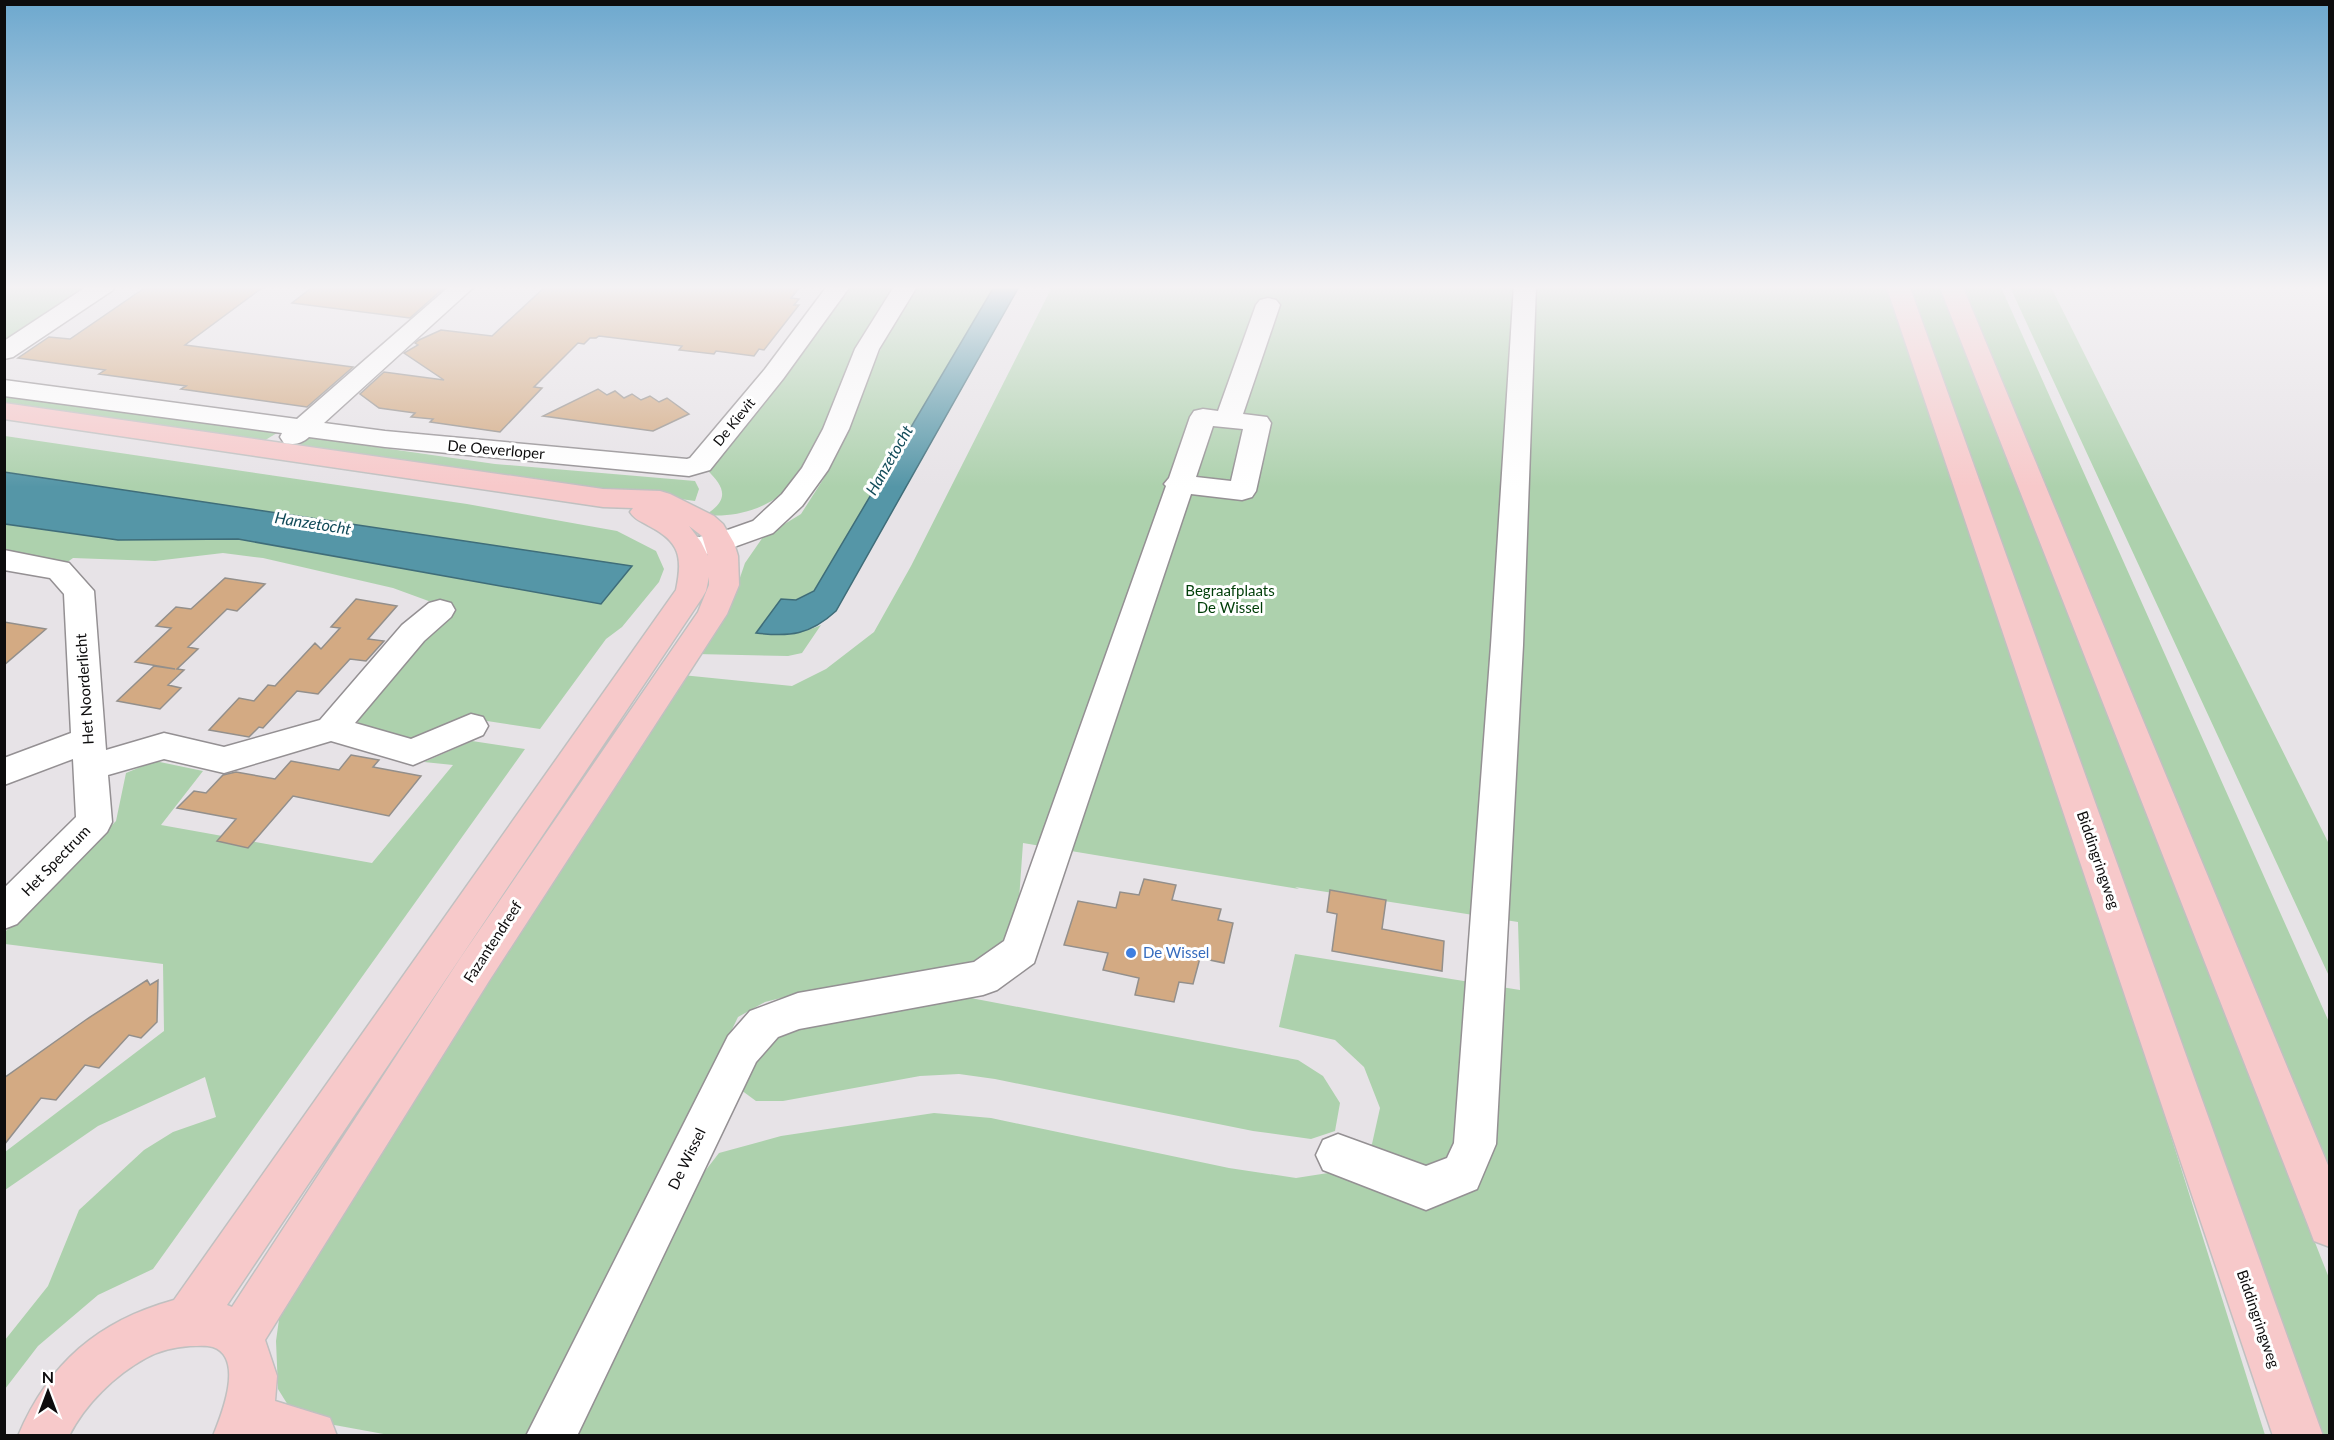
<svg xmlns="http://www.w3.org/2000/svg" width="2334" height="1440" viewBox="0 0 2334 1440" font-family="Lato,sans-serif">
	<rect width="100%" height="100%" fill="#e7e3e7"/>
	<!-- green -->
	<path fill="#add1ad" d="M 5,285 L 89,285 L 5,340 Z
		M 848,285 L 894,285 C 863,333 845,386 819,437 C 811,453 803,475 789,488 C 767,509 735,518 705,515 C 730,500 725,487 707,470 Z
		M 918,285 L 995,285 L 814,591 L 796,600 L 756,632 C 778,638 800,634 821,625 L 802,653 L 788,656 L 696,654 L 734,595 L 745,563 L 763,537 L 801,514 L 824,478 L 883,344 Z
		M 1053,285 L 1889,285 L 2102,917 L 2265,1435 L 575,1435 L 688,1193 L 719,1153 L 781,1136 L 934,1113 L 991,1118 L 1229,1168 L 1296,1178 L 1341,1171 L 1372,1144 L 1380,1108 L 1364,1067 L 1335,1040 L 1279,1027 L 1295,954 L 1520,990 L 1518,922 L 1295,887 L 1299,889 L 1023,843 L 1017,928 L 999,951 L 975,963 L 797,994 L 765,1002 L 738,1017 L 536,1435 L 389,1435 L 296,1418 L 278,1389 L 276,1341 L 282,1298 L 682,675 L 792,686 L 826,669 L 874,632 L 911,566 Z
		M 1907,285 L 1938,285 L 2329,1278 L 2329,1435 L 2312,1435 Z
		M 1958,285 L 2000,285 L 2329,1022 L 2329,1185 Z
		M 2009,285 L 2050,285 L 2329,844 L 2329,976 Z
		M 4,392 L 277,433 L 262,442 L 5,404 Z
		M 5,436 L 467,504 L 617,531 L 656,551 L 664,569 L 659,582 L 622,627 L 606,639 L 540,729 L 474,719 L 421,744 L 359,727 L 356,713 L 445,607 L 393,588 L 263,558 L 223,553 L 155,561 L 73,558 L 62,566 L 5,553 L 4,524 L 74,534 L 238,539 L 601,604 L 631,566 L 5,472 Z
		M 306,437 L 495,464 L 695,481 L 699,489 L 695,501 L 299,447 Z
		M 472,741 L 525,749 L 153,1269 L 98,1295 L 38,1346 L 5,1389 L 5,1340 L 48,1286 L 79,1210 L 144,1150 L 173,1132 L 216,1117 L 205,1077 L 98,1126 L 5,1190 L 5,1152 L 164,1031 L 163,964 L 5,944 L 5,932 L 116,821 L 126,773 L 155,761 L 203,771 L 161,825 L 372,863 L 453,765 L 424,762 Z
		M 955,995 L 1298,1060 L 1323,1076 L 1340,1103 L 1335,1131 L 1311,1139 L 1253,1131 L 995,1079 L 959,1074 L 920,1076 L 783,1101 L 756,1101 L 741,1090 L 767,1036 Z"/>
	<!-- water -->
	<path fill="#5596a7" stroke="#3f6d79" stroke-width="1.5" d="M 995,285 L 1020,285 L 836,611 C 810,635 790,637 756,633 L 781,599 L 796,600 L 814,591 Z
		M 4,472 L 632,566 L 601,604 L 238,539 L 118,540 L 5,524 Z"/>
	<!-- building -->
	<path fill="#d3aa83" stroke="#938f8b" stroke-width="1.5" d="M 149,285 L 266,285 L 185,345 L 353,367 L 307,407 L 181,389 L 186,386 L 99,374 L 105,370 L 18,358 L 49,337 L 70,339 Z
		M 315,285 L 447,285 L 410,318 L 292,303 Z
		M 547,285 L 802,285 L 791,298 L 799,299 L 794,305 L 799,305 L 764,350 L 759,349 L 754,356 L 716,351 L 714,354 L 679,350 L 682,346 L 599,336 L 596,338 L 590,338 L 584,344 L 578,343 L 534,387 L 542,388 L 500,432 L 430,422 L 433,419 L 411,417 L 415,413 L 379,408 L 360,394 L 384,372 L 444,380 L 404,353 L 418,345 L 415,343 L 419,340 L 441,330 L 492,336 Z
		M 598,389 L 607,395 L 615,391 L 624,398 L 632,394 L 641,400 L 650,396 L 659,402 L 667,398 L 689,414 L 653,431 L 543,416 Z
		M 225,578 L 265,584 L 237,611 L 227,609 L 188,647 L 198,649 L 177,669 L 184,670 L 168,685 L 181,688 L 160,709 L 117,701 L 154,666 L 175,669 L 135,662 L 171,628 L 156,626 L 176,607 L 191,609 Z
		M 356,599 L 397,606 L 368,639 L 384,641 L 366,661 L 350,659 L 318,694 L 297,691 L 263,728 L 259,727 L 249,737 L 209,730 L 239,698 L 254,701 L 268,685 L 275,686 L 315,643 L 321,649 L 340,628 L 331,627 Z
		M 4,622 L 46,629 L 4,665 Z
		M 351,755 L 379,760 L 373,767 L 421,776 L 389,816 L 293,796 L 248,848 L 217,841 L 236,819 L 177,808 L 194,791 L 206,793 L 223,775 L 236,772 L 275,779 L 291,761 L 339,770 Z
		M 1144,879 L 1176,885 L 1172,900 L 1221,909 L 1218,920 L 1233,923 L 1224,963 L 1200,958 L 1193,984 L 1179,982 L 1174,1002 L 1135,995 L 1139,978 L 1103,970 L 1108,953 L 1064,945 L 1078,901 L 1116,908 L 1120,892 L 1139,895 Z
		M 1330,890 L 1386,900 L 1382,929 L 1444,941 L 1442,971 L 1332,951 L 1337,914 L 1327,912 Z
		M 147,980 L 150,985 L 158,980 L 157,1022 L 141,1038 L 129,1035 L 99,1068 L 85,1065 L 56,1100 L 41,1098 L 4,1145 L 4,1078 L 87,1019 Z"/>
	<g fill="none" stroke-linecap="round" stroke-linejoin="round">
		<defs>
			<path id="minor" d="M 89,285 L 116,285 L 113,290 L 13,357 L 4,359 L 4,341 Z
				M 451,285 L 476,285 L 324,423 L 385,431 L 687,459 L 690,458 L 765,369 L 828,285 L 851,285 L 783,379 L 710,470 L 689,476 L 385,447 L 309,437 C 301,444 295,445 284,443 L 280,437 L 282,433 L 4,396 L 4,380 L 297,419 Z
				M 895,285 L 918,285 L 879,349 L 849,429 L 828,470 L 802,506 L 773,533 L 720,552 L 691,556 L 681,554 L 677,547 L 681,540 L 716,534 L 753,521 L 782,494 L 802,468 L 823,429 L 855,349 Z
				M 1514,285 L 1536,285 L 1523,645 L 1496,1144 L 1477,1189 L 1426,1210 L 1323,1170 L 1316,1155 L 1323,1140 L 1338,1134 L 1426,1166 L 1447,1158 L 1454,1143 L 1491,645 Z
				M 1268,298 L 1276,300 L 1280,305 L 1243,414 L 1267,417 L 1271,423 L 1256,491 L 1252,497 L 1242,500 L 1191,494 L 1034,963 L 997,990 L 983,995 L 799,1029 L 778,1037 L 756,1062 L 577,1436 L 526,1436 L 728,1036 L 750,1011 L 798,993 L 974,962 L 1004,941 L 1166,486 L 1164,484 L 1169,478 L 1190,417 L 1194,411 L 1203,409 L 1218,411 L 1256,305 L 1260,300 ZM 1213,426 L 1243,429 L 1231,481 L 1196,477 Z
				M 4,550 L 69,563 L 94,591 L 106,750 L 164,733 L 224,747 L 320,720 L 402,625 L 429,603 L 440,600 L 451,603 L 455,610 L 451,617 L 424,641 L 355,723 L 411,739 L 471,714 L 483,717 L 488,726 L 483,735 L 413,765 L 331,741 L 224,773 L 164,759 L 108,775 L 112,822 L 107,832 L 17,924 L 4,929 L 4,888 L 76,817 L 73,759 L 4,785 L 4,758 L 71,733 L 64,594 L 50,578 L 4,570 Z"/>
			<path id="major" d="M 1886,285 L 1909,285 L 2323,1436 L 2273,1436 Z
				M 1939,285 L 1962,285 L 2330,1170 L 2330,1247 L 2314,1241 L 2308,1225 Z
				M 4,403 L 603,489 L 660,491 L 670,494 L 714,516 L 723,524 L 734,543 L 738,556 L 739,585 L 727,614 L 489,981 L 265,1340 L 277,1376 L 275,1401 L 330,1418 L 337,1436 L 213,1436 C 221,1416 245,1358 213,1347 C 206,1345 198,1346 190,1346 C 175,1347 160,1350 146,1358 C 115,1375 85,1404 69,1436 L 18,1436 C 49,1363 98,1321 174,1300 L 676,590 C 683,557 680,542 649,526 C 641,521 635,520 630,512 L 633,508 L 603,507 L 4,419 ZM 689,526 L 702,536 L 708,556 L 701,542 ZM 709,577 L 709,585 L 698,612 L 461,957 L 232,1307 L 227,1305 L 702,598 L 706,591 Z"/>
		</defs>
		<!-- minor casing -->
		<use href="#minor" stroke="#949093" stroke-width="3"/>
		<!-- major casing -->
		<use href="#major" stroke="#c0c0c0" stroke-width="3"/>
		<!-- minor -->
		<use href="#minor" fill="#fff" fill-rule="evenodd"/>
		<!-- major -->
		<use href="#major" fill="#f7c9ca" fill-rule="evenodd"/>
	</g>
	<!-- sky -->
	<linearGradient id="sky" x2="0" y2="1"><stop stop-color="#6da8ce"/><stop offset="0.59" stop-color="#f4f2f4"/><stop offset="1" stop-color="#f4f2f4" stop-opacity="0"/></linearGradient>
	<rect width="2334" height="487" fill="url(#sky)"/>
	<!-- markers -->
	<circle fill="#3f7fe0" stroke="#fff" stroke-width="2" cx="1131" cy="953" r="6"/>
	<g text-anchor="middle" stroke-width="6" stroke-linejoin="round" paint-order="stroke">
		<!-- far-street labels -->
		<g font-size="14" fill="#0d0c0d" stroke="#fff">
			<text transform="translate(734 422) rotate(-51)" y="5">De Kievit</text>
		</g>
		<!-- street labels -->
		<g font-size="15" fill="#0d0c0d" stroke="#fff">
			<text transform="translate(496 450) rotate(5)" y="5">De Oeverloper</text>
			<text transform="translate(85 689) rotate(-94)" y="5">Het Noorderlicht</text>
			<text transform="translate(2098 860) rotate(71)" y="5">Biddingringweg</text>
			<text transform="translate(56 861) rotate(-46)" y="5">Het Spectrum</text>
			<text transform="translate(493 942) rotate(-57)" y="5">Fazantendreef</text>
			<text transform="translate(687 1159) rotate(-64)" y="5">De Wissel</text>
			<text transform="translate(2258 1319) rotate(71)" y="5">Biddingringweg</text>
		</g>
		<!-- park labels -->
		<g font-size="15" fill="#003e08" stroke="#fff">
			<text x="1230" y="596">Begraafplaats<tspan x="1230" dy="17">De Wissel</tspan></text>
		</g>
		<!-- shop labels -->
		<g font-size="15" fill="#366cbe" stroke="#fff" text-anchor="start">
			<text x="1143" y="958">De Wissel</text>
		</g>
		<!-- water labels -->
		<g font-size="16" font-style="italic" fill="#134c5a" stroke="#fff">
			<text transform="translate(889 460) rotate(-60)" y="6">Hanzetocht</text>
			<text transform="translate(313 523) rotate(9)" y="6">Hanzetocht</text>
		</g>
	</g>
	<!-- border -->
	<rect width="2334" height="1440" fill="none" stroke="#0d0c0d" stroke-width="12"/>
	<!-- north arrow -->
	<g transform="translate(48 1392)" stroke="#ffffff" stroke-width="4.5" paint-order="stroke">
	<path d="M0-4.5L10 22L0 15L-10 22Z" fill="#0d0c0d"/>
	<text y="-9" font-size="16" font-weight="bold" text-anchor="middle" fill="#0d0c0d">N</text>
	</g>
</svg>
